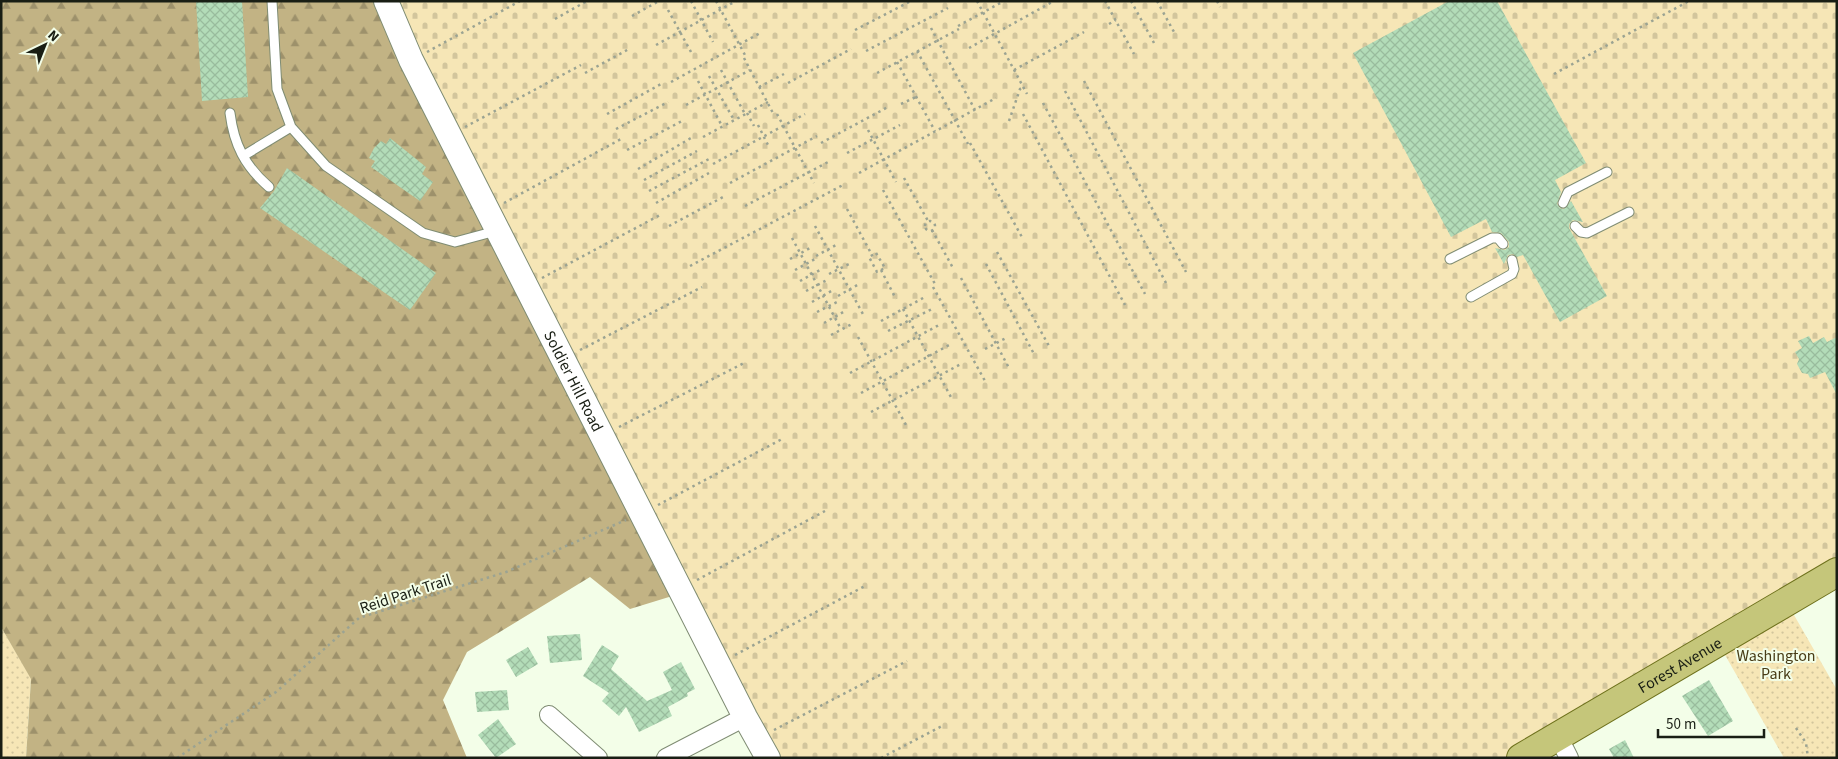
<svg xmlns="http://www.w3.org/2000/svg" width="1838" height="759" viewBox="0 0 1838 759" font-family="'Source Sans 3',sans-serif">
	<defs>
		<pattern id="grass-dots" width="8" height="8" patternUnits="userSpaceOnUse" patternTransform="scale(1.25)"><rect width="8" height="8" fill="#f6e6b6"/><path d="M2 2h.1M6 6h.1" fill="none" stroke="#d2c59c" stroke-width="1.8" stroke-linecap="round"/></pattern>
		<pattern id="forest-firs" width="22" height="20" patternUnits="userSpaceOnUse" patternTransform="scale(1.25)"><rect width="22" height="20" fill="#c2b384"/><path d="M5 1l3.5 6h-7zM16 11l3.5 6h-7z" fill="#9d916b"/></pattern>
		<pattern id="cemetery-stones" width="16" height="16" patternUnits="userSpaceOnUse" patternTransform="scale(1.25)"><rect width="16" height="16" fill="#f6e6b6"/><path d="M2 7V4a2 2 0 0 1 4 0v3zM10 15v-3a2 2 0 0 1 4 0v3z" fill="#d2c59c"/></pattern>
		<pattern id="building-cross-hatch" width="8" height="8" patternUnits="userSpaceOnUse" patternTransform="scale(1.25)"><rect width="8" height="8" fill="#b3dcb8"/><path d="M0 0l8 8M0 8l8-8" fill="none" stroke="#99bc9d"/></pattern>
	</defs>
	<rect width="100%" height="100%" fill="#f3fee8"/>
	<!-- grass -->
	<path fill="url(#grass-dots)" d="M 1786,601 L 1837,690 L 1837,758 L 1784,758 L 1717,641 Z
		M 1,627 L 31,678 L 26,758 L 1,758 Z"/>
	<!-- forest -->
	<path fill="url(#forest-firs)" d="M 1,1 L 386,1 L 682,593 L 630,609 L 590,577 L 467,652 L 443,700 L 467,758 L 26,758 L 31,679 L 1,627 Z"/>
	<!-- cemetery -->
	<path fill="url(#cemetery-stones)" d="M 386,1 L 1837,1 L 1837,572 L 1521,758 L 768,758 Z"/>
	<!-- garden -->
	<path fill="#f6e6b6" d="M 1,646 L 5,646 L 5,758 L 1,758 Z"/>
	<!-- building -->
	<path fill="url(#building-cross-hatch)" d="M 196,1 L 242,1 L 248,97 L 202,101 Z
		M 1449,1 L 1497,1 L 1586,163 L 1555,180 L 1561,192 L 1557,204 L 1560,208 L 1564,209 L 1571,201 L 1583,222 L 1573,220 L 1569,224 L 1569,228 L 1607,296 L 1560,322 L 1523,255 L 1517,257 L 1513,254 L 1508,255 L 1504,264 L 1495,248 L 1505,250 L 1509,247 L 1509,242 L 1501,233 L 1492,232 L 1486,219 L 1451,237 L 1353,53 Z
		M 390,138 L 426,167 L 422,174 L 433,182 L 420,201 L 371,167 L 375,161 L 369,158 L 374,148 L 381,141 L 386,144 Z
		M 287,168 L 436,273 L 410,310 L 260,208 L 274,191 Z
		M 1809,336 L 1813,343 L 1824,337 L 1827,342 L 1837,337 L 1837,395 L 1825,372 L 1810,378 L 1808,374 L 1802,373 L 1797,364 L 1799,359 L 1795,352 L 1802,348 L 1798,341 Z
		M 580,634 L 582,660 L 550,663 L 547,636 Z
		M 602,645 L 619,656 L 611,669 L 647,701 L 672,690 L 663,672 L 681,662 L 695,689 L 687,693 L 688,696 L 668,707 L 672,716 L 639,732 L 626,707 L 619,716 L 602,701 L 609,693 L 583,676 Z
		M 528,647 L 538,664 L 516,677 L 506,660 Z
		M 1709,680 L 1733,721 L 1708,736 L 1682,696 Z
		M 507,690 L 509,710 L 477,712 L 475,692 Z
		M 498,719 L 516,744 L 496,758 L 478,735 Z
		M 1625,740 L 1634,758 L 1614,758 L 1609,749 Z"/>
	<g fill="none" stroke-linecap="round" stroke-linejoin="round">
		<defs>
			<path id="lane" d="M 272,1 L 277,89 L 291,127 L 326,166 L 423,233 L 455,242 L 496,231
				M 230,113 C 234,145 245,166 269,187
				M 243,156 L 291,127
				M 1563,203 L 1568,192 L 1607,172
				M 1575,226 L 1581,232 L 1587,233 L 1629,212
				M 1450,259 L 1492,238 L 1498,238 L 1503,244
				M 1471,297 L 1512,274 L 1514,269 L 1512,260"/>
			<path id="street" d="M 549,715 L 598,758
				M 1558,736 L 1569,758
				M 666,758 L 745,717"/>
			<g id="secondary">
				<path id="s1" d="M 386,1 L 411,60 L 745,717 L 768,758"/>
			</g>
			<g id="primary">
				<path id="s2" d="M 1521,758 L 1837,572"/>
			</g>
		</defs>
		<!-- lane casing -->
		<use href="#lane" stroke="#7f8c73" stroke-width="11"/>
		<!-- street casing -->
		<use href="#street" stroke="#7f8c73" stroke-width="20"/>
		<!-- secondary casing -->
		<use href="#secondary" stroke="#7f8c73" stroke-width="26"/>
		<!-- primary casing -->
		<use href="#primary" stroke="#6f721d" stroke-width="30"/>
		<!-- path -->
		<path stroke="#9ba392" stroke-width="2.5" stroke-dasharray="2.5 4" stroke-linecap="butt" d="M 691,1 L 713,42
			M 716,1 L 745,55
			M 977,1 L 1027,94
			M 1105,1 L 1134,54
			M 1131,1 L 1154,43
			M 1157,1 L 1174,32
			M 1217,1 L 1220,7
			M 668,10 L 691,52
			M 632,16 L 659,1
			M 555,19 L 587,1
			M 1109,24 L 1116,20
			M 958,26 L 1004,1
			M 931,28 L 975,110
			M 855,30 L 911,1
			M 656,45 L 736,1
			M 969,48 L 1054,1
			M 866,51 L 948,8
			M 917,51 L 968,144
			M 427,52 L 520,1
			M 744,58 L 774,115
			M 897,62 L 935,131
			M 721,70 L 745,114
			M 1014,70 L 1084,32
			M 585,73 L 629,49
			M 877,73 L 959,29
			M 1554,74 L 1689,1
			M 709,76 L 734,120
			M 698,81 L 722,126
			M 1084,81 L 1186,272
			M 671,82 L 762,32
			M 788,83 L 851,49
			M 759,87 L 784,74
			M 1065,91 L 1166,283
			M 1043,103 L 1145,294
			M 901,104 L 916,97
			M 686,105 L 750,70
			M 747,113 L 754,126
			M 607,114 L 661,84
			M 777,114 L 814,183
			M 1023,114 L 1125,305
			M 1009,121 L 1020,89 L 1023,87
			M 758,125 L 769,147
			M 465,127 L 581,65
			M 616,129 L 668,102
			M 868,130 L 896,182
			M 703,137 L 768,102
			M 821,143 L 888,107
			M 970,143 L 1023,239
			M 627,150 L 682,121
			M 847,153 L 900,125
			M 713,164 L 805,114
			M 638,169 L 691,138
			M 859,173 L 996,98
			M 904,178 L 928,221
			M 644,180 L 697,151
			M 730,183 L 817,136
			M 883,190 L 935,284
			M 649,191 L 709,159
			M 504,203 L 621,139
			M 656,203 L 709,173
			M 745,206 L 830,161
			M 847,209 L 872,255
			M925 226a5 5 0 1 1 10 0a5 5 0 1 1-10 0Z
			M 669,226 L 725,196
			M 815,226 L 864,316
			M 932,230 L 953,268
			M 792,238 L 841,329
			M 997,252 L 1049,346
			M 876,253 L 885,268 L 877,272 L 869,257 Z
			M 816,256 L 838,244
			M 790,259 L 810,248
			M 986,264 L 1034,354
			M 690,266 L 843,185
			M 795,270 L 815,259
			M 881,270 L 896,299
			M 829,274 L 849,264
			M 542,278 L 662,214
			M 961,278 L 1009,368
			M 800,281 L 822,269
			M 933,287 L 985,381
			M 806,291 L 827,280
			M 838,296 L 859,284
			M 812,302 L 833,290
			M 903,309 L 952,399
			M 817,312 L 839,301
			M 881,321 L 925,297
			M 824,323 L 845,311
			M 888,331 L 932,309
			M 831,335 L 852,324
			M 858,337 L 906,425
			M 985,349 L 1006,338
			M 580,350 L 702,287
			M 850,373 L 939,325
			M 861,393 L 951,344
			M 871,412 L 961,364
			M 619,427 L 744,363
			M 658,505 L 784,438
			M 697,580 L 825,511
			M 735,655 L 865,586
			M 1796,728 L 1806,743 L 1808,758
			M 774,730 L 907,661
			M 177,758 L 276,692 L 359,618 L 506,572 L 626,520
			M 881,758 L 942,726"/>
		<!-- lane -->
		<use href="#lane" stroke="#fff" stroke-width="9"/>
		<!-- street -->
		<use href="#street" stroke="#fff" stroke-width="18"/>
		<!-- secondary -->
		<use href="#secondary" stroke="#fff" stroke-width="24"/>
		<!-- primary -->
		<use href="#primary" stroke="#c5c67a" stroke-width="28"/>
	</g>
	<g text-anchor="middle" stroke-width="4" stroke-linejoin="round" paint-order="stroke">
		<!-- street labels -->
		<g font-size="16" fill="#191e14" stroke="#f3fee8">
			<text dy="6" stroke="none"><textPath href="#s1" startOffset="424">Soldier Hill Road</textPath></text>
			<text transform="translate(405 593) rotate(-18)" y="6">Reid Park Trail</text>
			<text dy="6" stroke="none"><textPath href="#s2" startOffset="184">Forest Avenue</textPath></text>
		</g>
		<!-- park labels -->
		<g font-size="16" fill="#483c16" stroke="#f3fee8">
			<text x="1776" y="661">Washington<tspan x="1776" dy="18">Park</tspan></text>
		</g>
	</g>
	<!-- border -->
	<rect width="1838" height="759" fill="none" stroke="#191e14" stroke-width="5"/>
	<!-- north arrow -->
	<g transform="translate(45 45) rotate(43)" stroke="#f3fee8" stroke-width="4" paint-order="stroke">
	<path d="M0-4L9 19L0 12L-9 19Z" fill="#191e14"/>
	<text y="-8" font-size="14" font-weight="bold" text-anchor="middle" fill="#191e14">N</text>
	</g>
	<!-- scale -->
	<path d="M1658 729v8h106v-8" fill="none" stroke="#191e14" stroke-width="2.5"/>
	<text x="1666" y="729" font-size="15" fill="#191e14" stroke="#f3fee8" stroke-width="4" paint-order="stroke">50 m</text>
</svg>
